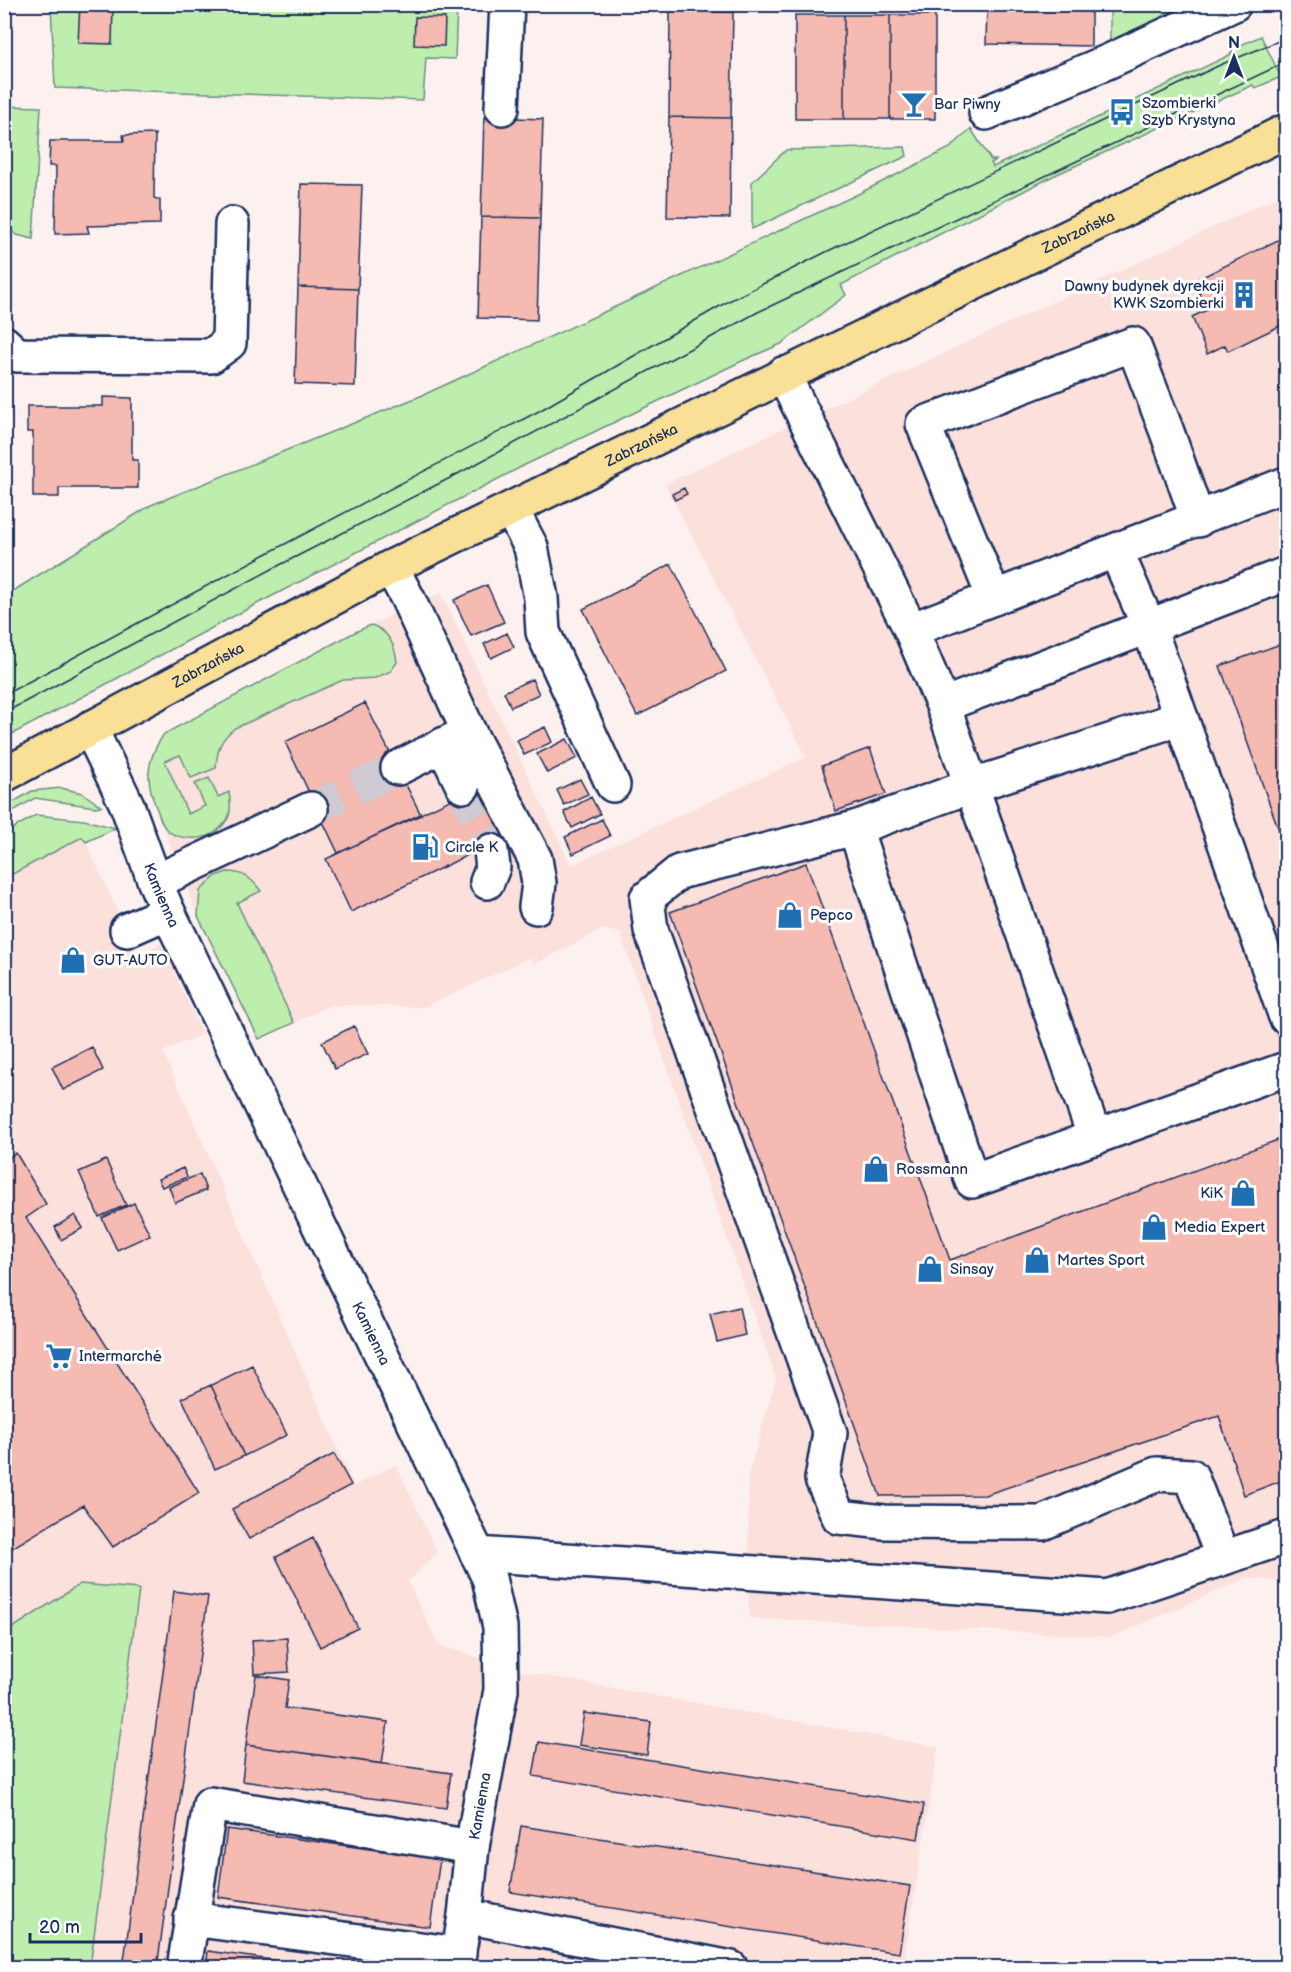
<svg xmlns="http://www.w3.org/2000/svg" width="1291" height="1972" viewBox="0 0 1291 1972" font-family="'Balsamiq Sans',sans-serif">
	<rect width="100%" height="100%" fill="#fdf1ef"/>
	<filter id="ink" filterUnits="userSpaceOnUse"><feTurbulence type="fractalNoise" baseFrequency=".0167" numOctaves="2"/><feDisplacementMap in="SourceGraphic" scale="12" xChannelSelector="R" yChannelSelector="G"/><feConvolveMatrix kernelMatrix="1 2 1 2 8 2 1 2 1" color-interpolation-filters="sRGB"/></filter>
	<g filter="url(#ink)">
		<!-- built -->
		<path fill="#fbe0dc" d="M 1286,193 L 1286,1582 L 1247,1578 L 1112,1637 L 749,1618 L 748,1476 L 776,1378 L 620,933 L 603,929 L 533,965 L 531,957 L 425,1007 L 331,1005 L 259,1039 L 198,916 L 153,801 L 147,772 L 154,748 L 164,734 L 355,632 L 441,593 L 571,865 L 806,757 L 665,484 Z
			M 83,836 L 138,955 L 161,943 L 202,1034 L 163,1052 L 354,1486 L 396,1464 L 437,1552 L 408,1582 L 439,1645 L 520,1671 L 938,1747 L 903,1967 L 90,1967 L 139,1589 L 80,1584 L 5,1633 L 4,915 L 12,911 L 5,897 L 5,878 Z"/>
		<!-- green -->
		<path fill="#bdeead" stroke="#6c8e86" stroke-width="1.5" d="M 51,5 L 457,5 L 455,59 L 426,58 L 423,100 L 55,88 Z
			M 1110,5 L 1184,5 L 1110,45 Z
			M 1261,36 L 1281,77 L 1255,88 L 1253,85 L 1053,176 L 841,285 L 846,295 L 781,344 L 742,361 L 525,465 L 253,606 L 5,738 L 5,596 L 151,505 L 423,395 L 602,313 L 856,195 L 950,148 L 971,129 L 991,160 L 997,160 L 991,163 L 993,167 L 1230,55 L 1234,48 Z
			M 4,106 L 41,107 L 33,239 L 17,235 L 5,224 Z
			M 905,147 L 907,156 L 752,229 L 752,182 L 786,150 Z
			M 371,625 C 388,630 395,645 397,662 L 391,671 L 375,678 L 343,680 L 235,728 C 220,739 217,750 216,768 L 191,778 L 180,755 L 165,761 L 188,814 L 205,806 L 195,784 L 209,778 L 218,797 L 229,792 C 230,801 232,812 227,820 C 224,824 218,831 214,833 C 202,841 176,840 166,829 C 162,825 160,818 158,812 C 145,782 145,761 164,734 L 355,632 Z
			M 61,788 L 82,793 L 101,806 L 95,807 L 35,798 L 5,816 L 5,807 L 32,791 Z
			M 36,815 L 84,820 L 116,828 L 86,842 L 82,837 L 5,878 L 5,833 Z
			M 227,872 C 244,872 251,878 261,891 L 237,903 L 294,1023 L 259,1039 L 198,916 L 200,891 L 216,876 Z
			M 80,1584 L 139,1589 L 90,1967 L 5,1967 L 5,1633 Z"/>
		<!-- building -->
		<path fill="#f5bab1" stroke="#1b2f5e" stroke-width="1.5" d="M 80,4 L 113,4 L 112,44 L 78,43 Z
			M 987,4 L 1091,4 L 1091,46 L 986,44 Z
			M 670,11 L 733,12 L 731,118 L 669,117 Z
			M 795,15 L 844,15 L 844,119 L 795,119 Z
			M 844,15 L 890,15 L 890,119 L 844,119 Z
			M 890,15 L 935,15 L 935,119 L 890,119 Z
			M 415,17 L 445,18 L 444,46 L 414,45 Z
			M 484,117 L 543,119 L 540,218 L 481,217 Z
			M 669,117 L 731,118 L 730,218 L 667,217 Z
			M 155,134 L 154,198 L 160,200 L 160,224 L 87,226 L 89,233 L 55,234 L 56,166 L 49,166 L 50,141 L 124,141 L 123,135 Z
			M 301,184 L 362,185 L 358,289 L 298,287 Z
			M 481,217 L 540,218 L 537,320 L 478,318 Z
			M 1286,236 L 1286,323 L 1228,351 L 1225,345 L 1207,354 L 1192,317 L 1207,310 L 1194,281 Z
			M 298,287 L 358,289 L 355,386 L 295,384 Z
			M 103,397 L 132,398 L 132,460 L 138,460 L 138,488 L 59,488 L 59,497 L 33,497 L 33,432 L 27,432 L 27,406 L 103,406 Z
			M 684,488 L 687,494 L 675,500 L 672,494 Z
			M 671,564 L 726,671 L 637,716 L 583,609 Z
			M 487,585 L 504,622 L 471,636 L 454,600 Z
			M 507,633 L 514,647 L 491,658 L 484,644 Z
			M 1286,642 L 1286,850 L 1220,666 Z
			M 532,679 L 539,694 L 511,707 L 504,692 Z
			M 365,703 L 421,815 L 338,853 L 285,742 Z
			M 545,727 L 552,742 L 524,755 L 517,740 Z
			M 567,739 L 577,758 L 547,773 L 537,754 Z
			M 870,748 L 886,794 L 836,811 L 822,766 Z
			M 580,779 L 588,794 L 564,805 L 557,790 Z
			M 475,780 L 507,844 L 479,857 L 476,851 L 351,912 L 326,859 L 450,800 L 447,794 Z
			M 591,797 L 600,814 L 572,828 L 564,812 Z
			M 602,819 L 610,836 L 573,854 L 565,837 Z
			M 806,863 L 950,1260 L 1286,1137 L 1286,1479 L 1244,1495 L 1219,1416 L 985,1495 L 880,1496 L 670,912 Z
			M 354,1026 L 368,1054 L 335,1069 L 322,1042 Z
			M 92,1047 L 103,1070 L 63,1090 L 52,1067 Z
			M 16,1153 L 46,1204 L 26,1218 L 199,1493 L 113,1547 L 83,1505 L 4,1553 L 4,1161 Z
			M 106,1160 L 126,1205 L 99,1217 L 79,1172 Z
			M 183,1168 L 187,1177 L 162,1187 L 158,1179 Z
			M 200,1174 L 206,1190 L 175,1203 L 169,1187 Z
			M 134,1203 L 150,1235 L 117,1250 L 102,1218 Z
			M 75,1215 L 83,1228 L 61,1240 L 55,1227 Z
			M 739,1307 L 745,1335 L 717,1342 L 710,1314 Z
			M 252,1365 L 287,1435 L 244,1456 L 211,1385 Z
			M 211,1385 L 244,1456 L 215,1469 L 182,1398 Z
			M 334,1454 L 351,1485 L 249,1539 L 232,1509 Z
			M 313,1538 L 358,1628 L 320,1647 L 276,1557 Z
			M 174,1591 L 208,1596 L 157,1968 L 123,1968 Z
			M 287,1638 L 289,1672 L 254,1674 L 252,1640 Z
			M 256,1675 L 289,1680 L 285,1708 L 388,1722 L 382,1764 L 246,1745 Z
			M 584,1713 L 651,1722 L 647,1755 L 579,1745 Z
			M 539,1742 L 924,1804 L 918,1839 L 533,1776 Z
			M 246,1745 L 451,1773 L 446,1808 L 242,1781 Z
			M 521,1826 L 910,1886 L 899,1953 L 510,1892 Z
			M 227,1829 L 440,1859 L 430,1927 L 218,1897 Z
			M 208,1951 L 329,1968 L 206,1968 Z
			M 497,1961 L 532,1967 L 496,1968 Z"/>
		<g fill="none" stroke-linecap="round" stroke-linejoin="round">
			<!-- minor-tunnel -->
			<path stroke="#d0cad2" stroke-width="33" stroke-dasharray="33 16" stroke-linecap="butt" d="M 463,786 L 491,851
				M 311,809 L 398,768"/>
			<defs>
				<g id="minor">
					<path d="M 502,108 L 507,4"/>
					<path d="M 986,113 L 1107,62 L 1234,4"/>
					<path d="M 4,343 L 17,355 L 211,356 L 229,343 L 232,224"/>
					<path d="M 783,374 L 911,630 L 1286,484"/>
					<path d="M 511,509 L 531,547 L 541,598 L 543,632 L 613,785"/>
					<path d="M 1116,551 L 1149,627 L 1286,1017"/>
					<path d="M 391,567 L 408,599 L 469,732 L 535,859 L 539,883 L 536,907"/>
					<path d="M 994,598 L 923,424 L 1133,344 L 1167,432 L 1198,520"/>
					<path d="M 911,630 L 943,705 L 1095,1138"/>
					<path d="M 943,705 L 1286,574"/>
					<path d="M 1181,718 L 971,786 L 855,828 L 972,1181 L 1286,1069"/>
					<path id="s1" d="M 90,728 L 127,805 L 155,882 L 168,912 L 489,1578 L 500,1627 L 501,1690 L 472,1847 L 465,1916 L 456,1968"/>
					<path d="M 443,745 L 463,786"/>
					<path d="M 398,768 L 469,732"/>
					<path d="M 855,828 L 679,872 L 647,898 L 651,930 L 830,1433 L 822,1479 L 839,1517 L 884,1522 L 1042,1523 L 1157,1474 L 1191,1476 L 1223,1558"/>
					<path d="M 155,882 L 311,809"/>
					<path d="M 487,882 L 493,867 L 491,851"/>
					<path d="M 127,930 L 168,912"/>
					<path d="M 477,1554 L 1107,1597 L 1286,1537"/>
					<path d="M 465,1916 L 731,1968"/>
					<path d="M 191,1919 L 459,1954"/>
					<path d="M 184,1968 L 210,1804 L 472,1847"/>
				</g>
				<g id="major">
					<path id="s2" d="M 4,775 L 391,567 L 1286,131"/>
				</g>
			</defs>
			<!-- minor casing -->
			<use href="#minor" stroke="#1b2f5e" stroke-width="38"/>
			<!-- major casing -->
			<use href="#major" stroke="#1b2f5e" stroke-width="38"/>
			<!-- minor -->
			<use href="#minor" stroke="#fff" stroke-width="33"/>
			<!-- major -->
			<use href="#major" stroke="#fadf96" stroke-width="33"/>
			<!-- tram -->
			<path stroke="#1b2f5e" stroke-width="1.5" d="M 4,695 L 266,554 L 539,411 L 727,302 L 828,251 L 1220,65 L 1286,38
				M 4,713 L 274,568 L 452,477 L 758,312 L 1286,62"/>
		</g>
	</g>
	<!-- icons -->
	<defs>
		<symbol id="bar-bare" viewBox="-9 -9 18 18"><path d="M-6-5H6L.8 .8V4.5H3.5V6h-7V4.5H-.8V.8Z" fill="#1f6fb2" stroke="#fff" stroke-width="2.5" paint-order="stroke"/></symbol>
		<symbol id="bus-bare" viewBox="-9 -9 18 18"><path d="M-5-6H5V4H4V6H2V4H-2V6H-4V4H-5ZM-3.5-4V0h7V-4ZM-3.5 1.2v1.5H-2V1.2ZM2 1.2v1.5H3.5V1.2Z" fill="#1f6fb2" stroke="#fff" stroke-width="2.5" paint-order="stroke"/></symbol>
		<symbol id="building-bare" viewBox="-9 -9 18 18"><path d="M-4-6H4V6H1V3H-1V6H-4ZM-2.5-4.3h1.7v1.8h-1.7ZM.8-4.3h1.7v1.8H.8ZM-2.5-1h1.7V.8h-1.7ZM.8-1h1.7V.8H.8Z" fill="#1f6fb2" stroke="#fff" stroke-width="2.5" paint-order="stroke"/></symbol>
		<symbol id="fuel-bare" viewBox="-9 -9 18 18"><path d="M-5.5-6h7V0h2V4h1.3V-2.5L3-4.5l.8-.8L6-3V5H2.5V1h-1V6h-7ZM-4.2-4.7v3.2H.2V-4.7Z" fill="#1f6fb2" stroke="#fff" stroke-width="2.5" paint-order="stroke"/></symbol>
		<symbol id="shop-bare" viewBox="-9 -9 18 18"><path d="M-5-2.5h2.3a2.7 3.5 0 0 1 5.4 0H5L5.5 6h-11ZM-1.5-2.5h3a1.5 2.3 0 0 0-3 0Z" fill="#1f6fb2" stroke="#fff" stroke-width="2.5" paint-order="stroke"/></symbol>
		<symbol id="supermarket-bare" viewBox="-9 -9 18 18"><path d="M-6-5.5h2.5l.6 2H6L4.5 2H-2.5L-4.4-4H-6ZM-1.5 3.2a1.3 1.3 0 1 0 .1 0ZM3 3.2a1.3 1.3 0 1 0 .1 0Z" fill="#1f6fb2" stroke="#fff" stroke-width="2.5" paint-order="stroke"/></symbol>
	</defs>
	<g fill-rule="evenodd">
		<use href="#bar-bare" x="895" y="85" width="38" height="38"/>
		<use href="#bus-bare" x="1103" y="93" width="38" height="38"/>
		<use href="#building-bare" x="1225" y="276" width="38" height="38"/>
		<use href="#fuel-bare" x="406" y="828" width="38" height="38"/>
		<use href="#shop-bare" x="771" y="896" width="38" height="38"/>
		<use href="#shop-bare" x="54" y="941" width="38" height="38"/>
		<use href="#shop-bare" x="857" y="1150" width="38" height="38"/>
		<use href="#shop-bare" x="1224" y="1174" width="38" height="38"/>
		<use href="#shop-bare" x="1135" y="1208" width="38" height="38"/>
		<use href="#shop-bare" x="1018" y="1241" width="38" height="38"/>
		<use href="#shop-bare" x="911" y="1250" width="38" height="38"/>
		<use href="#supermarket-bare" x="40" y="1337" width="38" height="38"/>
	</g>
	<g text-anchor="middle" stroke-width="6" stroke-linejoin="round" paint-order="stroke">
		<!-- poi labels -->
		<g font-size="15" fill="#1b2f5e" stroke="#fff" text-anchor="start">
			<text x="1142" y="108">Szombierki<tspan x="1142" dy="17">Szyb Krystyna</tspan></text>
			<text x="934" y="109">Bar Piwny</text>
			<text x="1224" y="291" text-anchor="end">Dawny budynek dyrekcji<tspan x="1224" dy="17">KWK Szombierki</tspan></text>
			<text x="445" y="852">Circle K</text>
			<text x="810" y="920">Pepco</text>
			<text x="93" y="965">GUT-AUTO</text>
			<text x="896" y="1174">Rossmann</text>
			<text x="1223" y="1198" text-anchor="end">KiK</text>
			<text x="1174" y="1232">Media Expert</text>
			<text x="1057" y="1265">Martes Sport</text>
			<text x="950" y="1274">Sinsay</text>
			<text x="79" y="1361">Intermarché</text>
		</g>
		<!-- street labels -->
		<g font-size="15" fill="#1b2f5e" stroke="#fff">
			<text dy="5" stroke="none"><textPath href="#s2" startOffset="1204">Zabrzańska</textPath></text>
			<text dy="5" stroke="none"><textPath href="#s2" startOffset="718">Zabrzańska</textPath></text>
			<text dy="5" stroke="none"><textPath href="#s2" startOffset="232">Zabrzańska</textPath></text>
			<text dy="5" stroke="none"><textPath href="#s1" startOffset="182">Kamienna</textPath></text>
			<text dy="5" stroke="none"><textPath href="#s1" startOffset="668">Kamienna</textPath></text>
			<text transform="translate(480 1806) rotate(-80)" y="5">Kamienna</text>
		</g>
	</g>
	<!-- margin -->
	<rect width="1291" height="1972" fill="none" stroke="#fff" stroke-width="24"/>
	<rect x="12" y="12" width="1267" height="1948" fill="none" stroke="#1b2f5e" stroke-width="2" filter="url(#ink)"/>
	<!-- north arrow -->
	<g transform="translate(1234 57)" stroke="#ffffff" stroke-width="4.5" paint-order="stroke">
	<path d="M0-4.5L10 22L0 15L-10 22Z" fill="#1b2f5e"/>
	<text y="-9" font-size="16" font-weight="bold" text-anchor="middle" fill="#1b2f5e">N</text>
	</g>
	<!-- scale -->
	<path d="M30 1933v9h111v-9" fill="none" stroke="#1b2f5e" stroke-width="3"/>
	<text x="39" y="1933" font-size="18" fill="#1b2f5e" stroke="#ffffff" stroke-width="4.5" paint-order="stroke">20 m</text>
</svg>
